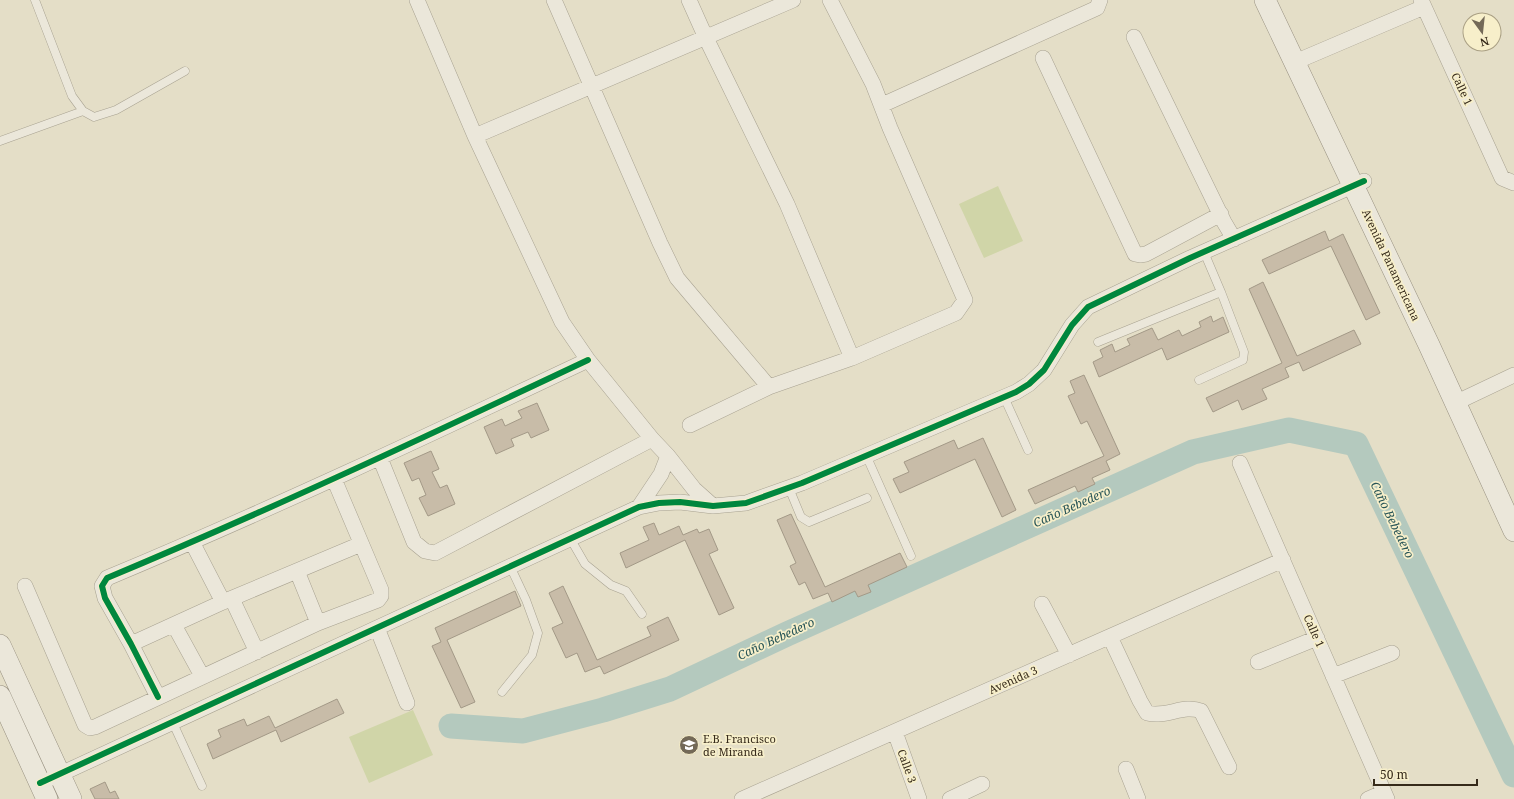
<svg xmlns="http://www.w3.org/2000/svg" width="1514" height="799" viewBox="0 0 1514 799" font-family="'Noto Serif',serif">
	<rect width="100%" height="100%" fill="#e4dec7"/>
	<!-- green -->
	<path fill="#d0d5a8" d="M 998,186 L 1023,241 L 984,258 L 959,204 Z
		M 413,710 L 433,755 L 369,783 L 349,737 Z"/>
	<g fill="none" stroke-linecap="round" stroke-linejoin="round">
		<!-- river -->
		<path stroke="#b4c9be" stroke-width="25" d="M 451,726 L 523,731 L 603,710 L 670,689 L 787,634 L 1193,452 L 1289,430 L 1356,444 L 1514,775"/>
	</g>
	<!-- building -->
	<path fill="#c8bca8" stroke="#a39987" d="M 1325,231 L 1329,241 L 1343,234 L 1380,313 L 1366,320 L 1331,246 L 1269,274 L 1262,260 Z
		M 1263,282 L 1297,356 L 1354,330 L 1361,344 L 1303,371 L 1299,362 L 1285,368 L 1289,377 L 1262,389 L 1267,399 L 1242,410 L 1238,400 L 1213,412 L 1206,398 L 1282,363 L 1249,289 Z
		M 1211,316 L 1213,322 L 1223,317 L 1229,332 L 1167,360 L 1162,348 L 1099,377 L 1093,362 L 1103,357 L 1100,350 L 1112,344 L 1115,352 L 1130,345 L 1127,339 L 1152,328 L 1158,340 L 1179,330 L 1182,336 L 1201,327 L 1199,322 Z
		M 1084,375 L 1120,454 L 1106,461 L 1110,470 L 1092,478 L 1095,484 L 1078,492 L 1075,486 L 1035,504 L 1028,490 L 1104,456 L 1087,421 L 1081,424 L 1068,396 L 1075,393 L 1070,381 Z
		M 537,403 L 549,430 L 531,438 L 528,432 L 511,439 L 514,446 L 496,454 L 484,427 L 502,419 L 505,426 L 522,418 L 518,411 Z
		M 983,438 L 1016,510 L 1002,517 L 975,459 L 900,493 L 893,479 L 909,472 L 904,462 L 954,440 L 958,449 Z
		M 431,451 L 439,469 L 432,472 L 440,488 L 447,485 L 455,504 L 428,516 L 419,498 L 426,495 L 419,478 L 412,481 L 404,463 Z
		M 791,514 L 825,587 L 900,553 L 907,567 L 868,585 L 871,592 L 858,597 L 855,591 L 832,602 L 828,593 L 813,599 L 805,582 L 799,585 L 790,566 L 796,563 L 777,520 Z
		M 654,523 L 659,535 L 679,526 L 683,535 L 697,529 L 699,533 L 709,529 L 718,550 L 709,554 L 734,608 L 719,615 L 685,540 L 626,568 L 620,553 L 649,540 L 643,527 Z
		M 563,586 L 597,660 L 651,636 L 647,627 L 668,617 L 679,640 L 604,674 L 600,666 L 585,672 L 577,653 L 566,658 L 552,628 L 563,623 L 549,593 Z
		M 515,591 L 521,606 L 447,640 L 475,702 L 461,708 L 432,646 L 441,642 L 435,628 Z
		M 337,699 L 344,713 L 281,742 L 276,730 L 213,759 L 207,744 L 221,737 L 218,730 L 244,719 L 247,726 L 269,716 L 275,728 Z
		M 105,782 L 110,793 L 115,791 L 119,799 L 95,799 L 90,789 Z"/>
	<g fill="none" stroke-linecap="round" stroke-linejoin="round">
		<defs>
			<path id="lane" d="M 35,0 L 72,96 L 83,111 L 94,117 L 116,110 L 185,71
				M 0,141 L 83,111
				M 1098,342 L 1221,292
				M 1199,380 L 1243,360 L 1244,352 L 1221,292 L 1204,252
				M 1004,397 L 1028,450
				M 866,455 L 911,556
				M 789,488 L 801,517 L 809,522 L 867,498
				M 570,538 L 585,564 L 611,585 L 626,591 L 642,614
				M 502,692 L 532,655 L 538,633 L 526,600 L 510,566
				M 172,721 L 202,786"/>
			<path id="street" d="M 417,0 L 475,136 L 562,322 L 588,360 L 652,439 L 668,456 L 694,489 L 713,506
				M 554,0 L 660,243 L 677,278 L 769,387
				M 689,0 L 706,38 L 787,204 L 852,358
				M 1421,0 L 1502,178 L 1514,183
				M 1134,37 L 1224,222 L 1234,239
				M 1043,58 L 1135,254 L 1140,255 L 1146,254 L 1221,214
				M 1295,62 L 1424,7
				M 882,105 L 1097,8 L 1100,0
				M 475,136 L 793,0
				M 1455,403 L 1514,375
				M 690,425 L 769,387 L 852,358 L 956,313 L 965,300 L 890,128 L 873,84 L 830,0
				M 380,458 L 414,542 L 425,551 L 435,553 L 652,439
				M 1240,463 L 1387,799
				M 639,507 L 661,474 L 668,456
				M 192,542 L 223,602
				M 297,571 L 318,623
				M 25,586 L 85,725 L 90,728 L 95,727 L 318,623 L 378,600 L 381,596 L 381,590 L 334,479
				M 232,599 L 257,652
				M 1042,604 L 1069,655
				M 174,625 L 202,676
				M 377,628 L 407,703
				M 1110,637 L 1140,701 L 1147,713 C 1167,718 1183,704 1201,711 L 1229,767
				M 131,644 L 223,602 L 361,544
				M 1258,662 L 1317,638
				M 1333,676 L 1392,653
				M 158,697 L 131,644 L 105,598 L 102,586 L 107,578 C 270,510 429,435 588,360
				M 895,732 L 919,799
				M 1126,769 L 1138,799
				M 52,778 L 639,507 L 659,503 L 680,502 L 713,506 L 746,503 L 802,483 L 1016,392 L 1029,384 L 1044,370 L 1072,325 L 1088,307 L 1190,258 L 1364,181
				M 742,799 L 1283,560
				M 950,799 L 982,784
				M 1368,799 L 1384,792"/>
			<path id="secondary" d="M 1265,0 L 1429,345 L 1514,531
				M 0,645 L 71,799
				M 0,696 L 47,799"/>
		</defs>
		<!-- lane casing -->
		<use href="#lane" stroke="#a8a291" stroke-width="9"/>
		<!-- street casing -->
		<use href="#street" stroke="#a8a291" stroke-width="16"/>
		<!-- secondary casing -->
		<use href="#secondary" stroke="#989181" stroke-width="22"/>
		<!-- lane -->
		<use href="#lane" stroke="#ebe7da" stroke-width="8"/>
		<!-- street -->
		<use href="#street" stroke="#ebe7da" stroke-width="15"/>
		<!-- secondary -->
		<use href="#secondary" stroke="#ebe7da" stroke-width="21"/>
		<defs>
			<path id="cycleway" d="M 158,697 L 131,644 L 105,598 L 102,586 L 107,578 C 270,510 429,435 588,360
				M 40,783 L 639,507 L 659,503 L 680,502 L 713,506 L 746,503 L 802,483 L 1016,392 L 1029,384 L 1044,370 L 1072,325 L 1088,307 L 1190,258 L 1364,181"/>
		</defs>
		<!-- cycleway casing -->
		<use href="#cycleway" stroke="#f7efca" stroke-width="8"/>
		<!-- cycleway -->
		<use href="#cycleway" stroke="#00873e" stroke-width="6"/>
	</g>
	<!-- icons -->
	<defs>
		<symbol id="school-disc" viewBox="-11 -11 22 22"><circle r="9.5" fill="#736957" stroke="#f7efca"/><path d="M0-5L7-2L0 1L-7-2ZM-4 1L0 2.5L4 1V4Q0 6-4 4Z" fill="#fff"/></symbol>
	</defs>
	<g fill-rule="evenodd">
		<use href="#school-disc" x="678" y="734" width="22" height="22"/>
	</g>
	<g text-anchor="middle" stroke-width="3.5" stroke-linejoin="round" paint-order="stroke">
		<!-- street labels -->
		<g font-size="11" fill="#362a1a" stroke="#f7efca">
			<text transform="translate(1462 89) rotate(65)" y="4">Calle 1</text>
			<text transform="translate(1391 265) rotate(65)" y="4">Avenida Panamericana</text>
			<text transform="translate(1314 631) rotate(66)" y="4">Calle 1</text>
			<text transform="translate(1013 680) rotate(-24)" y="4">Avenida 3</text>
			<text transform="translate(907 766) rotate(70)" y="4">Calle 3</text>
		</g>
		<!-- poi labels -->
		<g font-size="11" fill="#362a1a" stroke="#f7efca" text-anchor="start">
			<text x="703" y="743">E.B. Francisco<tspan x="703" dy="13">de Miranda</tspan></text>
		</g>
		<!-- water labels -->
		<g font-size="12" font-style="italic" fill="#285557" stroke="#f7efca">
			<text transform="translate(1072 507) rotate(-24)" y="4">Caño Bebedero</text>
			<text transform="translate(1392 520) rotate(64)" y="4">Caño Bebedero</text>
			<text transform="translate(776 639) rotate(-25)" y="4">Caño Bebedero</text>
		</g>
	</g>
	<!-- north arrow -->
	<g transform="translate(1482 32) rotate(165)"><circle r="19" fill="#f7efca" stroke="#aaa084"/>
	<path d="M0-3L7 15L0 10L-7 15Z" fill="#736957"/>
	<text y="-6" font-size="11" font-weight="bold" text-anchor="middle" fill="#362a1a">N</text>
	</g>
	<!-- scale -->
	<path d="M1374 779v6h103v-6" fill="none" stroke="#362a1a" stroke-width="2"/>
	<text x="1380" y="779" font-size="12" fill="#362a1a" stroke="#f7efca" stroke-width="3" paint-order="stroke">50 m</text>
</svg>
